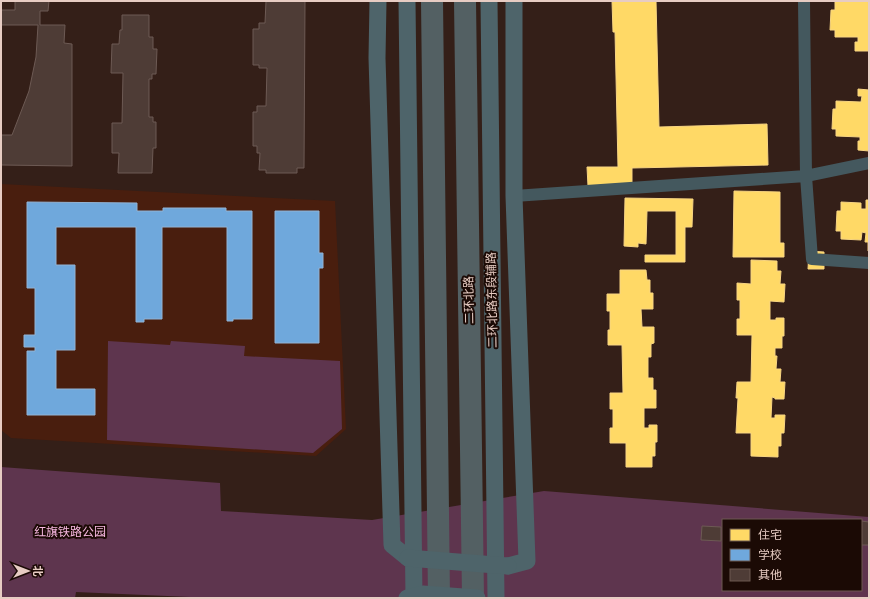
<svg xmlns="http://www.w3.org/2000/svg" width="870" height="599" viewBox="0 0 870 599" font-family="'Varela Round','Noto Sans SC',sans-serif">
	<rect width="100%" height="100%" fill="#341f18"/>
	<!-- built -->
	<path fill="#491e0e" d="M 1,184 L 335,201 L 346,429 L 316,456 L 11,438 L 1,430 Z"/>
	<!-- green -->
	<path fill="#5e354e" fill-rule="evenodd" d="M 108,341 L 170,345 L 171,341 L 245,346 L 244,356 L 340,361 L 342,429 L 313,453 L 107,440 Z
		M 1,467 L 220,483 L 221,511 L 372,520 L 544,491 L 869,517 L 869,598 L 213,598 L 76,592 L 75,598 L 1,598 ZM 723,520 L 861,520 L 861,590 L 723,590 Z"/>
	<!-- homes -->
	<path fill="#ffd966" stroke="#f8d582" d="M 612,1 L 656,1 L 659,127 L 767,124 L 768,165 L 632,168 L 632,185 L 588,186 L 587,167 L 618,167 L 615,32 L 613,32 Z
		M 835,1 L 869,1 L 869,51 L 855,51 L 855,42 L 858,42 L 858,37 L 835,37 L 835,30 L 830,30 L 831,10 L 835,10 Z
		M 858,89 L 869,90 L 869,151 L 858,150 L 858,141 L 860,141 L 860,137 L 836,136 L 836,129 L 832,129 L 833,109 L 836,109 L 836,101 L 861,102 L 862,96 L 858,96 Z
		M 734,191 L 780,192 L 780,243 L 784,243 L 784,257 L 733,257 Z
		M 869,191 L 869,251 L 868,251 L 868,242 L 865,242 L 866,233 L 862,232 L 861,240 L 841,239 L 841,231 L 836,231 L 837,211 L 841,211 L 841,202 L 861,203 L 861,209 L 866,209 L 866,200 L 869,200 Z
		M 625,198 L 693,199 L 692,227 L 685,227 L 685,262 L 645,262 L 645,255 L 676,255 L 676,211 L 647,211 L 646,244 L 638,243 L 638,247 L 624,246 Z
		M 809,251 L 824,252 L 824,269 L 808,269 Z
		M 751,260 L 777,261 L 777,271 L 781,271 L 780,284 L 785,284 L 784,302 L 770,301 L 770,320 L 776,320 L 776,318 L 784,318 L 784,336 L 782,336 L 782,348 L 775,348 L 775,356 L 777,356 L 776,369 L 781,369 L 780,382 L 785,382 L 784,399 L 775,399 L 775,398 L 772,397 L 771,418 L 775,418 L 775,415 L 785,415 L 784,433 L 781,433 L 781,446 L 778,446 L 778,457 L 751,456 L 751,433 L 736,433 L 738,398 L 736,398 L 737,382 L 751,382 L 752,335 L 737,335 L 737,319 L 740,319 L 740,300 L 737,300 L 737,283 L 751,284 Z
		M 620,270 L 646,270 L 647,280 L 650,280 L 650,293 L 653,293 L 653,309 L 641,309 L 642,327 L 654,327 L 654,343 L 651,344 L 651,357 L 648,357 L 648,378 L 653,378 L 653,390 L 656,390 L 656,408 L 644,408 L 644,428 L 649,428 L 649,425 L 657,425 L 657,442 L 655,442 L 655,456 L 652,456 L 652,467 L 626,467 L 626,443 L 610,443 L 610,428 L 613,428 L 613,409 L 610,409 L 610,393 L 623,393 L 622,345 L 608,345 L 608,330 L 610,330 L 610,311 L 607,311 L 607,294 L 620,294 Z"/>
	<!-- schools -->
	<path fill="#6fa8dc" stroke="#93b3d4" d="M 27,202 L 137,203 L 137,211 L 163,211 L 163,208 L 226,208 L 226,211 L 252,211 L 252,319 L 233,319 L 233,321 L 227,321 L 227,227 L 162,227 L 162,319 L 144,319 L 144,322 L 136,322 L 136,227 L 56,227 L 56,265 L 75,265 L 75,350 L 56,350 L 56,389 L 95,389 L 95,415 L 27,415 L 27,351 L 35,351 L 35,347 L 24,347 L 24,335 L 35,335 L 35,288 L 27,288 Z
		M 275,211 L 319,211 L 319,253 L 323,253 L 323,268 L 319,268 L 319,343 L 275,343 Z"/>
	<!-- building -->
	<path fill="#4e3c36" stroke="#6d5a54" d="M 15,1 L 49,1 L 48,11 L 40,11 L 40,25 L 65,25 L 64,43 L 72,44 L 72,166 L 1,165 L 1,135 L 12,135 L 29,91 L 36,57 L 38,25 L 1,25 L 1,10 L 15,10 Z
		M 266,1 L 305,1 L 304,168 L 297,168 L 297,173 L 266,173 L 266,170 L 259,170 L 260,153 L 257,153 L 257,146 L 253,146 L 253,112 L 257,112 L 257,106 L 266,106 L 267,68 L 259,68 L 259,65 L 253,65 L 253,29 L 259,29 L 259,23 L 265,23 Z
		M 122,15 L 149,15 L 149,37 L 153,37 L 153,49 L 157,49 L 156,74 L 152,74 L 152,79 L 149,79 L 149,117 L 153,117 L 153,122 L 156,122 L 156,148 L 153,148 L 152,173 L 118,173 L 119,153 L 112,153 L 112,123 L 122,123 L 123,73 L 111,73 L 112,44 L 119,44 L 120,30 L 122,30 Z
		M 861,521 L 869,522 L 869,545 L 861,545 Z
		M 702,526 L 721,527 L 721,541 L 701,540 Z"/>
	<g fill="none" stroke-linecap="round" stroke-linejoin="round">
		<!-- street -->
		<path stroke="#44585e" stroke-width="12" d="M 804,1 L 806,176 L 812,259 L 869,263
			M 514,196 L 806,176 L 869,163"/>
		<!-- secondary -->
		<path stroke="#4e646a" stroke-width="17" d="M 378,1 L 377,58 L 392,545 L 408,558
			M 407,1 L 414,598
			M 489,1 L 496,598
			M 508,566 L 527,561 L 514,196 L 514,1"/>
		<!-- highway -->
		<path stroke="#536063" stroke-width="22" d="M 432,1 L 439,598
			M 465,1 L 473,598"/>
		<!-- secondary-bridge -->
		<path stroke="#4e646a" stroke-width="17" d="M 408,558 L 508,566
			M 407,598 L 423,594 L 477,598"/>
	</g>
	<g text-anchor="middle" stroke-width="4" stroke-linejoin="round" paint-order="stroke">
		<!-- street labels -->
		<g font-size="12" fill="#e7ccc3" stroke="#1b0a05">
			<text transform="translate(469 300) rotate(-91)" y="4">二环北路</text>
			<text transform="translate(492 300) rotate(-91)" y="4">二环北路东段辅路</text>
		</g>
		<!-- park labels -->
		<g font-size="12" fill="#f7b7e0" stroke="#1b0a05">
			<text x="70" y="536">红旗铁路公园</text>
		</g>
	</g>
	<!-- border -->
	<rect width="870" height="599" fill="none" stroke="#e7ccc3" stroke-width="4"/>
	<!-- legend -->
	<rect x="722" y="519" width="140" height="72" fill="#1b0a05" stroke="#6d5851"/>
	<rect x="730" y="529" width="20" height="12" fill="#ffd966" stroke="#6d5851"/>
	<text x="758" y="539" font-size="12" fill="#e7ccc3">住宅</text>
	<rect x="730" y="549" width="20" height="12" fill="#6fa8dc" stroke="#6d5851"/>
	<text x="758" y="559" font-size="12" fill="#e7ccc3">学校</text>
	<rect x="730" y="569" width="20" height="12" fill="#4e3c36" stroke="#6d5851"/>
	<text x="758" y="579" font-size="12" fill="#e7ccc3">其他</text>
	<!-- north arrow -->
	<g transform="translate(28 571) rotate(90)" stroke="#1b0a05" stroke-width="3" paint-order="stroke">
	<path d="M0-3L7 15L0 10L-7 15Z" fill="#e7ccc3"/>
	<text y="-6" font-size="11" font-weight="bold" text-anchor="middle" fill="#e7ccc3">北</text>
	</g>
</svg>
